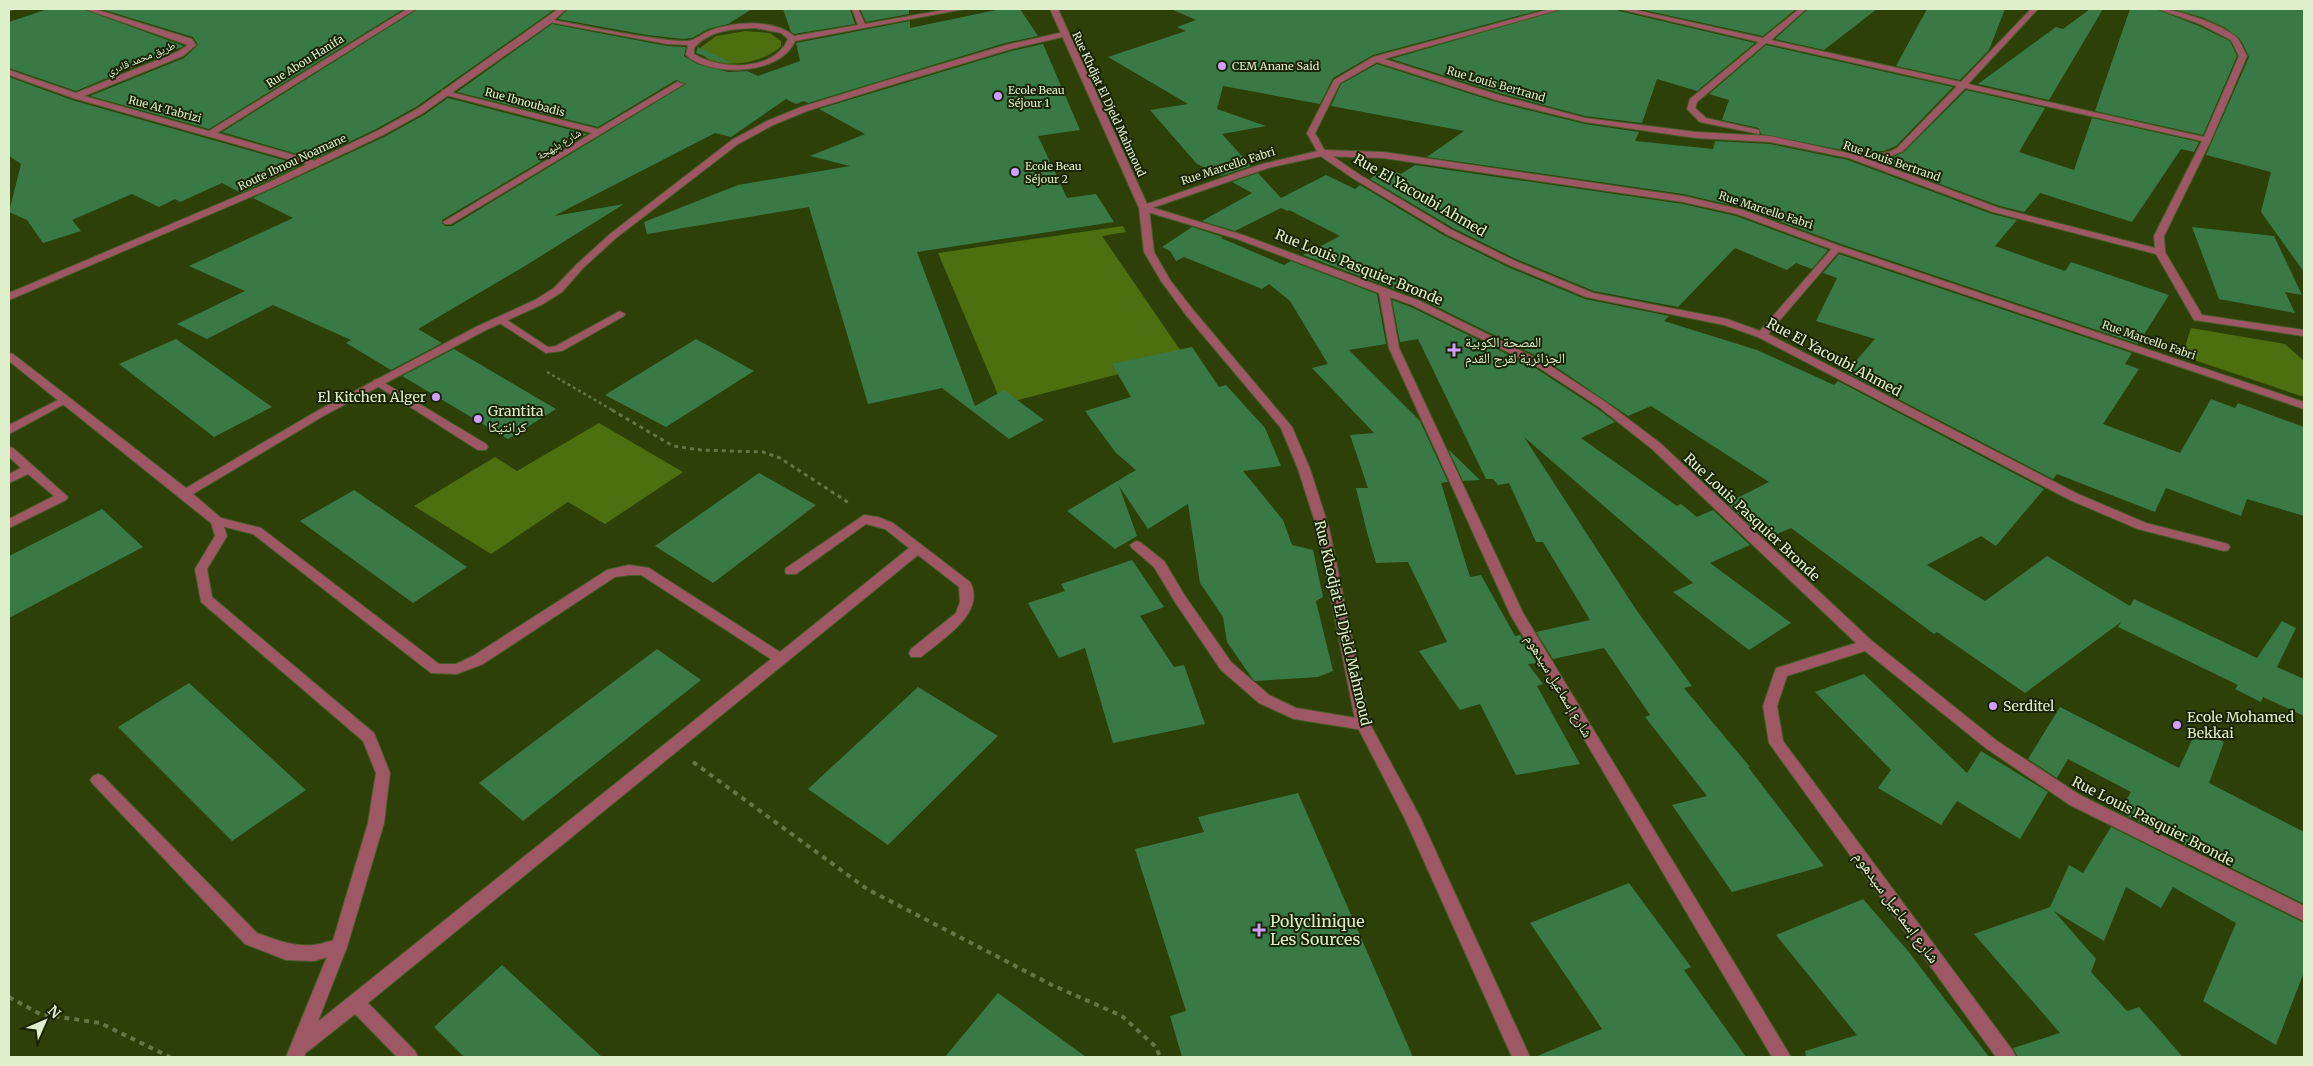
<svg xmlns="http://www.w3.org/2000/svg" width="2313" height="1066" viewBox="0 0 2313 1066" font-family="Merriweather,'Noto Naskh Arabic',serif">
	<rect width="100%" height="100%" fill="#2c4008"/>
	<!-- green -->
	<path fill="#4d6f10" d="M 745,31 L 770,33 L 781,41 L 781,46 C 766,63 715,73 700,52 L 701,47 L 716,36 Z
		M 1123,226 L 1126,232 L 1102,236 L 1185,357 L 1002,404 L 938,253 Z
		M 2191,328 L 2285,344 L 2304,361 L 2304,397 L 2182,356 Z
		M 599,423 L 683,472 L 605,524 L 568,502 L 491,554 L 414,506 L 495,457 L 517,471 Z"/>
	<!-- building -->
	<path fill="#397946" d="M 48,9 L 83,9 L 184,46 L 76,91 L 9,68 L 9,22 Z
		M 101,9 L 404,9 L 209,129 L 90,96 L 184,58 L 198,45 L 193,37 Z
		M 418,9 L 555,9 L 416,107 L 376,129 L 314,159 L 222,132 Z
		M 568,9 L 752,9 L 728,24 L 708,29 L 692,38 L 683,39 L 647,35 L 558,19 Z
		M 783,9 L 850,9 L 855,24 L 794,34 L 791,32 Z
		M 860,9 L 909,9 L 909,14 L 866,22 Z
		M 1001,9 L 1020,9 L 1038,36 L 1005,43 L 808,103 L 804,101 L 796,104 L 786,99 L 731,137 L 715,133 L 554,216 L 624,204 L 525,266 L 418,329 L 442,343 L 391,370 L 346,343 L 351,340 L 273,305 L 207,339 L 177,324 L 245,291 L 189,266 L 293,218 L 253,198 L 384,137 L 424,115 L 448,98 L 587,134 L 442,220 L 442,223 L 445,226 L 452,226 L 686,84 L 676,80 L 598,127 L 457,92 L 552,24 L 667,46 L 686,47 L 684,56 L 697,64 L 728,72 L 747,71 L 758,76 L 800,61 L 796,43 L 910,21 L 910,28 Z
		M 1171,9 L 1544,9 L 1373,55 L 1333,78 L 1320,104 L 1223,86 L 1217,109 L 1266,126 L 1222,134 L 1251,166 L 1221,176 L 1197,164 L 1150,110 L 1188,104 L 1108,57 L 1186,31 L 1177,27 L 1196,20 Z
		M 1563,9 L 1617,9 L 1619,11 L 1755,43 L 1697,91 L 1657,79 L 1642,123 L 1585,116 L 1503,94 L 1391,59 Z
		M 1639,9 L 1796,9 L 1763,36 Z
		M 1808,9 L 1877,9 L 1824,50 L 1775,39 Z
		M 1927,9 L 2005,9 L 1989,50 L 1960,80 L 1896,66 Z
		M 2090,9 L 2103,9 L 2049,100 L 1978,84 L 2056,27 L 2063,29 Z
		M 2130,9 L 2156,9 L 2199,26 L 2230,41 L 2237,56 L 2203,135 L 2095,111 Z
		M 2172,9 L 2304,9 L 2304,272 L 2261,212 L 2271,172 L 2206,155 L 2249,57 L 2243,44 L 2239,38 L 2224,27 L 2201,17 Z
		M 1043,44 L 1080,130 L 1038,136 L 1067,198 L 1096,194 L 1114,222 L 917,252 L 975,406 L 1004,390 L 1044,420 L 1009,439 L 942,388 L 868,404 L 809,207 L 647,234 L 644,222 L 738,185 L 850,166 L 810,156 L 865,134 L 819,109 L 1011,51 Z
		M 1766,45 L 1953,87 L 1896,146 L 1884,151 L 1857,153 L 1761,134 L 1759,128 L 1722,120 L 1729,100 L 1709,94 Z
		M 698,47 L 732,63 L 718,61 L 696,53 Z
		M 1377,64 L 1496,102 L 1585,124 L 1639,132 L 1635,141 L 1713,149 L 1715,141 L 1770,144 L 1848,160 L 1992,214 L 2017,220 L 1995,246 L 2065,271 L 2071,262 L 2169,295 L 2138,344 L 1841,244 L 1743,208 L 1683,194 L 1427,157 L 1464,131 L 1331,106 L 1341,84 Z
		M 9,77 L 72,100 L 301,165 L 241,193 L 222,183 L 180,202 L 175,199 L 159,207 L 132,194 L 72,220 L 81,231 L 43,243 L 27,220 L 9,212 L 21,164 L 9,156 Z
		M 1966,90 L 2045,108 L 2019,152 L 2074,170 L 2092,118 L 2199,142 L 2194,152 L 2181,149 L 2132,222 L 2040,193 L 2024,212 L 2000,206 L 1877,161 L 1885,161 L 1904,152 Z
		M 1415,165 L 1683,204 L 1736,216 L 1828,250 L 1812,269 L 1796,263 L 1787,270 L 1735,248 L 1678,307 L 1594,291 L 1516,259 L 1453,228 L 1370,179 L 1385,168 L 1401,174 Z
		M 1258,173 L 1281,198 L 1326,175 L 1355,189 L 1360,185 L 1445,236 L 1508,267 L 1585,299 L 1669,316 L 1664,321 L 1757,350 L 1834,385 L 1838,381 L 2044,489 L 1996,546 L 1981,536 L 1927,565 L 1985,601 L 2047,556 L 2130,606 L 2134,599 L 2257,658 L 2282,621 L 2296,628 L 2277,667 L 2304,679 L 2304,716 L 2263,697 L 2261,702 L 2235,689 L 2238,685 L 2118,627 L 2121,622 L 2025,693 L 1937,632 L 1934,634 L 1791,528 L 1765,539 L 1727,503 L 1769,482 L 1651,406 L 1628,416 L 1547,361 L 1421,299 L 1303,255 L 1340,236 L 1289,210 L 1288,211 L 1281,208 L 1235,231 L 1202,221 L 1252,193 L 1232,182 Z
		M 1192,227 L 1223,237 L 1221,238 L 1284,265 L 1291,261 L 1377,294 L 1386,344 L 1349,350 L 1420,421 L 1448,482 L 1441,483 L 1470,577 L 1481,575 L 1515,636 L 1520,635 L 1537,663 L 1528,664 L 1543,684 L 1537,686 L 1580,764 L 1516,775 L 1480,704 L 1460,710 L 1419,651 L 1447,642 L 1408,562 L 1376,563 L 1368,536 L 1356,488 L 1368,488 L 1350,435 L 1374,433 L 1312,368 L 1328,364 L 1290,301 L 1269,284 L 1262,289 L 1184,257 L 1176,261 L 1170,251 L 1162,247 Z
		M 2192,227 L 2274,236 L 2302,295 L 2285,292 L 2295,313 L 2219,299 Z
		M 1839,254 L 2132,353 L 2125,364 L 2139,369 L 2103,424 L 2180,453 L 2211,399 L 2235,408 L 2238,403 L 2304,427 L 2304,516 L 2247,499 L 2241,516 L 2166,488 L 2155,512 L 2057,474 L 2053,479 L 1846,372 L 1875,339 L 1816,321 L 1837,278 L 1823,273 Z
		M 1392,300 L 1411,307 L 1537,369 L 1598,409 L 1615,422 L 1581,438 L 1677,506 L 1681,504 L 1697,517 L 1713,510 L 1750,545 L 1710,563 L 1791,623 L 1749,650 L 1673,592 L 1693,583 L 1524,437 L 1637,611 L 1692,686 L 1684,688 L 1750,767 L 1748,767 L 1824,866 L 1732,892 L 1672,805 L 1707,796 L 1645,717 L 1650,715 L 1604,648 L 1553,659 L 1536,632 L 1590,620 L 1543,542 L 1536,542 L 1509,483 L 1498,485 L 1493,479 L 1486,479 L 1418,339 L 1400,342 Z
		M 176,339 L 272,407 L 214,437 L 119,364 Z
		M 696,339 L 754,371 L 666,427 L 605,395 Z
		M 1192,347 L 1219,387 L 1226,385 L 1265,428 L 1281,466 L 1243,471 L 1283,520 L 1292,545 L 1313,550 L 1323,597 L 1316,601 L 1333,671 L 1318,677 L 1255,681 L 1252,678 L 1227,642 L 1223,617 L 1200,583 L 1188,504 L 1148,529 L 1119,486 L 1137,536 L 1115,549 L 1067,511 L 1136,470 L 1116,453 L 1085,411 L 1131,397 L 1112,364 Z
		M 454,349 L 556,409 L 508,439 L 402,376 Z
		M 1448,449 L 1480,480 L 1463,481 Z
		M 759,473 L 816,505 L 713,583 L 655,546 Z
		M 354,490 L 467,567 L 413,603 L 300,521 Z
		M 102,509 L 143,547 L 9,618 L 9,556 Z
		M 1132,560 L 1164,607 L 1140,616 L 1174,667 L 1184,665 L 1205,724 L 1113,743 L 1085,648 L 1059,658 L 1028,603 L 1065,591 L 1061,584 Z
		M 657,649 L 701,680 L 523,821 L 479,783 Z
		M 1864,674 L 1967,773 L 1981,751 L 2048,792 L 2020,839 L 1957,801 L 1941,825 L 1878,788 L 1891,770 L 1815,692 Z
		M 189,683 L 306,790 L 232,841 L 118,727 Z
		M 918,687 L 998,736 L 888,845 L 808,789 Z
		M 2060,707 L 2179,768 L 2197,729 L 2224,742 L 2209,783 L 2304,832 L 2304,904 L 2119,812 L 2131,792 L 2068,759 L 2057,778 L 2028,759 Z
		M 1298,793 L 1413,1057 L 1182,1057 L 1170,1016 L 1186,1011 L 1135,849 L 1204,832 L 1198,817 Z
		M 2111,827 L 2304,923 L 2304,972 L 2276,1045 L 2203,1001 L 2236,923 L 2173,887 L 2161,908 L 2126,887 L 2104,941 L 2054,911 L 2096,959 L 2091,972 L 2127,1011 L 2139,1007 L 2183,1057 L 2018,1057 L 2013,1048 L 2060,1033 L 1974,934 L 2050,907 L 2069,865 L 2083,873 Z
		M 1629,883 L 1691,967 L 1684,970 L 1746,1057 L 1535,1057 L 1602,1029 L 1530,923 Z
		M 1863,899 L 1908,951 L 1989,1057 L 1806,1057 L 1805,1051 L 1857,1035 L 1776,935 Z
		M 502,965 L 602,1057 L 464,1057 L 434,1027 Z
		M 998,993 L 1086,1057 L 945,1057 Z"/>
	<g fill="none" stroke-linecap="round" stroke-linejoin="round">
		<defs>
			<path id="service" d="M 620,311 L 625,314 L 624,316 L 562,351 L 546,353 L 495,320 L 496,318 L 504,318 L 548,347 L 556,346 Z
				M 378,379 L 486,444 L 488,447 L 486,450 L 478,450 L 374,384 L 373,382 L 374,380 Z
				M 64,397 L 68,398 L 70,400 L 68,402 L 9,434 L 9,425 Z
				M 9,447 L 13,448 L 68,497 L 66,500 L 9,528 L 9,519 L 54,496 L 28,474 L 9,483 L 9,474 L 21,468 L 9,457 Z
				M 864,515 L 878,517 L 893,523 L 970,582 C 987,613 941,640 921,657 L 911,657 L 909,653 L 911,649 L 956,613 L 960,602 L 959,587 L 918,555 L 368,1003 L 415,1051 L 418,1057 L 397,1057 L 355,1014 L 307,1052 L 301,1055 L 295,1052 L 292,1046 L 295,1040 L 771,659 L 641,575 L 629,575 L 615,577 L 483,664 L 457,674 L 431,673 L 253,534 L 213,524 L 211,521 L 213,518 L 217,517 L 261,528 L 439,664 L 456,664 L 473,656 L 607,570 L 629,565 L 649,568 L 780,652 L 909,548 L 885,529 L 866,524 L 796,574 L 786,574 L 785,571 L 786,568 Z
				M 98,774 L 103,776 L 257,933 C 276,940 294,947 314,945 C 325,944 334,937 345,942 L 347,947 L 345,952 L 314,961 L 286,960 L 245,944 L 93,784 L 90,780 L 93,776 Z"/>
			<path id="minor" d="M 9,9 L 14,9 L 9,11 Z
				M 85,9 L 95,9 L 192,39 L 196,45 L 183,56 L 84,96 L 209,131 L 407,9 L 416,9 L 217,133 L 319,162 L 320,164 L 316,167 L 73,98 L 9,75 L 9,70 L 76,93 L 177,52 L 188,45 Z
				M 852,9 L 858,9 L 865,24 L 949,9 L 964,9 L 795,41 C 781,75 711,78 686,55 L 688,45 L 667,44 L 544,21 L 548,19 C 571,23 678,46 692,40 C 698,38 703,33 709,31 C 733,22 773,18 794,36 L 858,25 ZM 755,28 L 781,33 L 788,39 C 774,72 720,70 694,54 L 694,48 C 709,30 733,29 755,28 Z
				M 1550,9 L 1561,9 L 1384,59 L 1502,96 L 1585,118 L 1696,132 L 1770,136 L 1857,155 C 1863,150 1881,158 1897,148 L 1957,86 L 1766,43 L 1697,102 L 1695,108 L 1706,118 L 1759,130 L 1759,134 L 1700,122 L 1687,109 L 1690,99 L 1759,42 L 1619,9 L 1631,9 L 1763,38 L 1799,9 L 1806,9 L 1771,40 L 1961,82 L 2031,9 L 2038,9 L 1968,84 L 2204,137 L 2239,56 L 2231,40 L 2200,24 L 2158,9 C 2175,8 2227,26 2238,39 C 2241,43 2244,51 2247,56 L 2211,140 L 2164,236 L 2165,252 L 2202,315 L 2304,330 L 2304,336 L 2194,320 L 2156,254 L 1993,212 L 1849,158 L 1770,142 L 1696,138 L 1585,122 L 1496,100 L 1377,62 L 1340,83 L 1315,133 L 1325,151 L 1360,175 L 1452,230 L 1515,261 L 1593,293 L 1727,319 L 1760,331 L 1834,246 L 1840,246 L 1840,250 L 1768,334 L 2078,494 L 2146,523 L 2228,544 L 2230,547 L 2228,550 L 2224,551 L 2138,529 L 2070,500 L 1758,337 L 1724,325 L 1586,297 L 1509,265 L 1446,234 L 1354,179 L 1319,155 L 1307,133 L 1334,80 L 1373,57 ZM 1965,88 L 2202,141 L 2154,236 L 2155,248 L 1999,208 L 1865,158 L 1884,159 L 1903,151 Z
				M 1064,32 L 1067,32 L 1067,36 L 1011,49 L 891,85 L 807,111 L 773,125 L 738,144 L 616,238 L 583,268 L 562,292 L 543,304 L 486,330 L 325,415 L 193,494 L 221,518 L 227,536 L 207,569 L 212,597 L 374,733 L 390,773 L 384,823 L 347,947 L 304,1057 L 286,1057 L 331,947 L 368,823 L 376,773 L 363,741 L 201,602 L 195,569 L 215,536 L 211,523 L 9,361 L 9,353 L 13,354 L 186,488 L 317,411 L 478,326 L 535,300 L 554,288 L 577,264 L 610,234 L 732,140 L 767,121 L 801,107 L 885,81 L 1006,45 Z
				M 677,82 L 684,84 L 451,224 L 445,224 L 443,222 L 592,133 L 442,94 L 442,90 L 598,129 Z
				M 1144,205 L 1243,235 L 1420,301 L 1546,363 L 1607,403 L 1660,443 L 1872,641 L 1997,741 L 2080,795 L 2304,906 L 2304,921 L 2070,805 L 1987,749 L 1865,651 L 1787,676 L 1777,706 L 1783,741 L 2013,1051 L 2016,1057 L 1996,1057 L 1769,743 L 1763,706 L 1776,668 L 1856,643 L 1652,449 L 1599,407 L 1538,367 L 1412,305 L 1390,297 L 1399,348 L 1523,613 L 1791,1057 L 1772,1057 L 1510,614 L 1389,348 L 1379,293 L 1237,239 L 1141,210 L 1139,208 Z
				M 1136,541 L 1140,542 L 1164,561 L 1185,596 L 1231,662 L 1269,695 L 1296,708 L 1368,720 L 1370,724 L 1368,728 L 1363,730 L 1294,719 L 1259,703 L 1221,670 L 1175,602 L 1154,567 L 1132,548 L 1130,545 Z"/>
			<path id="tertiary" d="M 558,9 L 566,9 L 551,23 L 423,113 L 383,135 L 267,190 L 9,300 L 9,293 L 261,186 L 377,131 L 417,109 Z
				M 1050,9 L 1058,9 L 1147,204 L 1262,164 L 1322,150 L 1383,152 L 1683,196 L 1743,210 L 1840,246 L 2304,402 L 2304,409 L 1834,250 L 1737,214 L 1683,202 L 1383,158 L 1322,156 L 1268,168 L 1149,209 L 1154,252 L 1170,280 L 1194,311 L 1292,427 L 1310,469 L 1329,528 L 1370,724 L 1420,817 L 1530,1057 L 1512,1057 L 1405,819 L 1356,724 L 1317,528 L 1298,469 L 1281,428 L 1186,315 L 1161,281 L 1144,252 L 1139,208 Z"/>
		</defs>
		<!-- service casing -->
		<use href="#service" stroke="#485c27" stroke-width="2"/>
		<!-- minor casing -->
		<use href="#minor" stroke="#485c27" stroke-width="2"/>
		<!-- tertiary casing -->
		<use href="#tertiary" stroke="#485c27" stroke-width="2"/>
		<!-- path-far2 -->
		<path stroke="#637745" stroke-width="2.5" stroke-dasharray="3 3" stroke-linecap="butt" d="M 547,372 L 614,411"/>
		<!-- path-far1 -->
		<path stroke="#637745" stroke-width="3" stroke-dasharray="4 4" stroke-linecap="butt" d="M 612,410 L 673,446 L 701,450 L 763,452 L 780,458 L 849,503"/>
		<!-- path -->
		<path stroke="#637745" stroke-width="4" stroke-dasharray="5 5" stroke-linecap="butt" d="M 693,762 L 867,889 L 1052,985 L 1122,1016 L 1156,1047 L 1160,1057
			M 9,997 L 40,1014 L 100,1023 L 170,1057"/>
		<!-- service -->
		<use href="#service" fill="#9e5865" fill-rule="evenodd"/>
		<!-- minor -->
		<use href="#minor" fill="#9e5865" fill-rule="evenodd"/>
		<!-- tertiary -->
		<use href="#tertiary" fill="#9e5865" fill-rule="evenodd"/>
	</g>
	<!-- markers -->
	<g fill="#d19dfe" stroke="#192407" stroke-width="2">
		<circle cx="1222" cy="66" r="5"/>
		<circle cx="998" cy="96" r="5"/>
		<circle cx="1015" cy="172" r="5"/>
		<path d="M1451.5 342.5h5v5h5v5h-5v5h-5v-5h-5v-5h5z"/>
		<circle cx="436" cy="397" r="5"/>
		<circle cx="478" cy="419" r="5"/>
		<circle cx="1993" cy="706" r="5"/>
		<circle cx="2177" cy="725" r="5"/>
		<path d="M1256.5 922.5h5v5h5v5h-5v5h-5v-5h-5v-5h5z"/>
	</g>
	<g text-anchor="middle" stroke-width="4" stroke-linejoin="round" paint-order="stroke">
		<!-- far-street labels -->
		<g font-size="11" fill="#def0cb" stroke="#192407">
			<text transform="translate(141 58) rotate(-22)" y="4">طريق محمد قادري</text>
			<text transform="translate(305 61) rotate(-32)" y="4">Rue Abou Hanifa</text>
			<text transform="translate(1496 84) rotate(16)" y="4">Rue Louis Bertrand</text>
			<text transform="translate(525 102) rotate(15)" y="4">Rue Ibnoubadis</text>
			<text transform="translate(1109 104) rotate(65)" y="4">Rue Khdjat El Djeld Mahmoud</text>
			<text transform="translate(165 109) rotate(15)" y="4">Rue At Tabrizi</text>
			<text transform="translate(559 144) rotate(-31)" y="4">شارع بلبهجة</text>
			<text transform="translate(1892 161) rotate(19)" y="4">Rue Louis Bertrand</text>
			<text transform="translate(292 162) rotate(-25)" y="4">Route Ibnou Noamane</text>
			<text transform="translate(1228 166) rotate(-18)" y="4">Rue Marcello Fabri</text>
			<text transform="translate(1766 210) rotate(18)" y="4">Rue Marcello Fabri</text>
			<text transform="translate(2149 340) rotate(19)" y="4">Rue Marcello Fabri</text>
		</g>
		<!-- far-poi labels -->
		<g font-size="11" fill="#def0cb" stroke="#192407" text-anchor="start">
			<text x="1232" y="70">CEM Anane Said</text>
			<text x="1008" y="94">Ecole Beau<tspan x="1008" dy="13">Séjour 1</tspan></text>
			<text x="1025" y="170">Ecole Beau<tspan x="1025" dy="13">Séjour 2</tspan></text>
		</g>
		<!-- street labels -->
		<g font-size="14" fill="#def0cb" stroke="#192407">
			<text transform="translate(1420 195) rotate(30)" y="5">Rue El Yacoubi Ahmed</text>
			<text transform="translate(1359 267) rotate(22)" y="5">Rue Louis Pasquier Bronde</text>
			<text transform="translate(1834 357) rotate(28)" y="5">Rue El Yacoubi Ahmed</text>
			<text transform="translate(1752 517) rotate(43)" y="5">Rue Louis Pasquier Bronde</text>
			<text transform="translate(1343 623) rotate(77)" y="5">Rue Khodjat El Djeld Mahmoud</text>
			<text transform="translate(1559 686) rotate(59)" y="5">شارع إسماعيل سيدهوم</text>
			<text transform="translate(2153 821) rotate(27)" y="5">Rue Louis Pasquier Bronde</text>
		</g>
		<!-- poi labels -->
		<g font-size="14" fill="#def0cb" stroke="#192407" text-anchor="start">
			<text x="1465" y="347">المصحة الكوبية<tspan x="1465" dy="16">الجزائرية لقرح القدم</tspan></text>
			<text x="426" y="402" text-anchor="end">El Kitchen Alger</text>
			<text x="488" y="416">Grantita<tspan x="488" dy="16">كرانتيكا</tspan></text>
			<text x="2003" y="711">Serditel</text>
			<text x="2187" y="722">Ecole Mohamed<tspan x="2187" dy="16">Bekkai</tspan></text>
		</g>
		<!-- near-street labels -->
		<g font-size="16" fill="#def0cb" stroke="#192407">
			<text transform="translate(1897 907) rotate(54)" y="6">شارع إسماعيل سيدهوم</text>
		</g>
		<!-- near-poi labels -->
		<g font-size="16" fill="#def0cb" stroke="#192407" text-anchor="start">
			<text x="1270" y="927">Polyclinique<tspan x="1270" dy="18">Les Sources</tspan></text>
		</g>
	</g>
	<!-- border -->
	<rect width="2313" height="1066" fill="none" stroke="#def0cb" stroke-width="20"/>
	<!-- north arrow -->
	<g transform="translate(45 1021) rotate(45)" stroke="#192407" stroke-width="4" paint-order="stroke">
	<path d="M0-4L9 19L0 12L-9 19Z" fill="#def0cb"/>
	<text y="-8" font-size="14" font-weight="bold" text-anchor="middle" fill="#def0cb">N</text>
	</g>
</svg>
